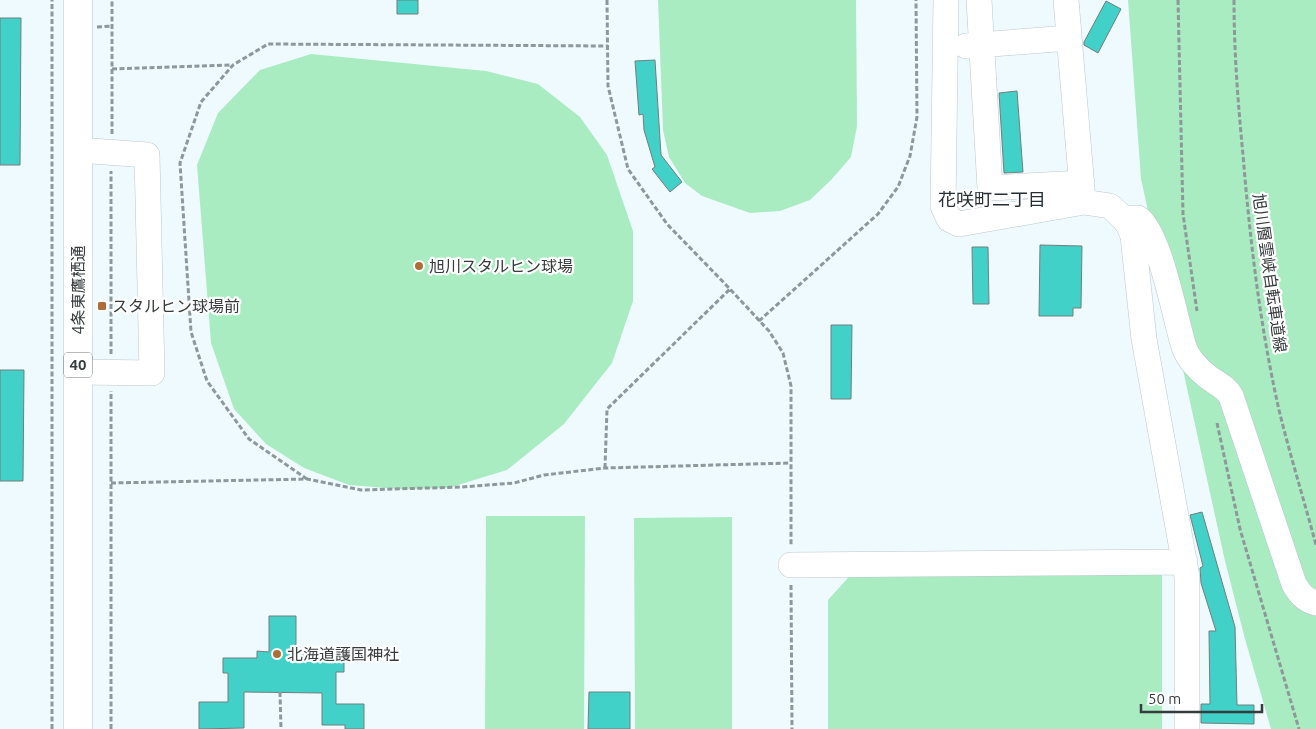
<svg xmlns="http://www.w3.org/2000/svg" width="1316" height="729" viewBox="0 0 1316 729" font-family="Ubuntu,'Noto Sans JP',sans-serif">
	<rect width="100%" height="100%" fill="#eefafe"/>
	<!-- green -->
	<path fill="#a9ecc2" d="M 658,0 L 856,0 L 857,126 L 851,157 L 831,180 L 810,200 L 780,211 L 750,213 L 702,196 L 685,183 L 669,157 L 663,130 Z
		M 1128,0 L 1316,0 L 1316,729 L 1271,729 L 1245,639 L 1225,561 L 1141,179 Z
		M 311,54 L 486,71 L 538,84 L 580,117 L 607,155 L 633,231 L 633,301 L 612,363 L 564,424 L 507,470 L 448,488 L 398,489 L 349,485 L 304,468 L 266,444 L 234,409 L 211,343 L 197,165 L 218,113 L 260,70 Z
		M 486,516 L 585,516 L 584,729 L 485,729 Z
		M 732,517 L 732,729 L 635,729 L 634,518 Z
		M 855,570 L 1162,573 L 1162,729 L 828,729 L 828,600 Z"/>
	<!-- building -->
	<path fill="#41d1c8" stroke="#727e7c" d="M 397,0 L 418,0 L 418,14 L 397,14 Z
		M 1106,1 L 1121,9 L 1098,53 L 1084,45 L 1084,42 Z
		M 0,18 L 21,18 L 20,165 L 0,165 Z
		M 655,60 L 661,155 L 682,182 L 670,192 L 652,169 L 655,167 L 644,130 L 643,114 L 639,115 L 635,61 Z
		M 1017,91 L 1023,172 L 1004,173 L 999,93 Z
		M 1040,245 L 1082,246 L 1081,308 L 1073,308 L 1073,316 L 1039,316 Z
		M 972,247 L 988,247 L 989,304 L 973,304 Z
		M 831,325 L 852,325 L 851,399 L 831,399 Z
		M 0,370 L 24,370 L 23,481 L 0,481 Z
		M 1202,512 L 1235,627 L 1237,705 L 1254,705 L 1254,724 L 1201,723 L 1201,704 L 1210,704 L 1209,631 L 1216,631 L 1201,583 L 1200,568 L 1203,566 L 1190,515 Z
		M 269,616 L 296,616 L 296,655 L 344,655 L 344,672 L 336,672 L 336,704 L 364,704 L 364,729 L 345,729 L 345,725 L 322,725 L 322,693 L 244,692 L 244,728 L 199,729 L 199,702 L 228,702 L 228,673 L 223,673 L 223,658 L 257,658 L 257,651 L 269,652 Z
		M 589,692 L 630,692 L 630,729 L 588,729 Z"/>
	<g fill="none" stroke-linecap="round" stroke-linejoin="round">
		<defs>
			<path id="minor" d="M 946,0 L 943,206 L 949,219 L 959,224 L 1084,202 L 1110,206 L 1124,219 L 1129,226 L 1133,236 L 1144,339 L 1187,577 L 1187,729
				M 979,0 L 990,188 L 1082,183
				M 1066,0 L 1083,200
				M 966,46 L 1069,38
				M 1124,219 L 1138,218 C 1160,233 1175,319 1184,347 C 1188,359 1198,369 1208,377 C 1216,383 1226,387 1231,396 L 1294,584 C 1300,594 1305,600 1316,603
				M 78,372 L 152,373 L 147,155 L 78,150
				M 791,565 L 1185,562"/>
			<path id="highway" d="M 78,729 L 78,0"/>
		</defs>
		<!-- minor casing -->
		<use href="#minor" stroke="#bcc7cc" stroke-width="26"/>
		<!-- highway casing -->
		<use href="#highway" stroke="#bcc7cc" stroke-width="29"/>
		<!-- path -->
		<path stroke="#8e9799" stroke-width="3" stroke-dasharray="5 2.5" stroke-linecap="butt" d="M 607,0 L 608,86 L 628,169 L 667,224 L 730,289 L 769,331 L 783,353 L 791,386 L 791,546
			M 1178,0 L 1183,214 L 1197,311
			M 1234,0 C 1234,52 1238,103 1243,155 C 1250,240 1260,326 1279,410 C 1290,455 1304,500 1316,545
			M 97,27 L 112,26
			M 112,69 L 233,65
			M 112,134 L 112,0
			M 759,321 L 878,214 L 898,187 L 910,156 L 917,117 L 916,0
			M 111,354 L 111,171
			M 1217,423 L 1240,529 L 1299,729
			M 605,468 L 607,409 L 730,289
			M 307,479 L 249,439 L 207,381 L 191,332 L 180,163 L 201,102 L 233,65 L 268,44 L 608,46
			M 111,483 L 307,479 L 361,490 L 462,487 L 514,483 L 544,475 L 605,468 L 790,463
			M 791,585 L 792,729
			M 280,692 L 281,729
			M 52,729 L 52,0
			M 111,729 L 111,391"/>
		<!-- minor -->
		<use href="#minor" stroke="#fff" stroke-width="25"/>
		<!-- highway -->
		<use href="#highway" stroke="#fff" stroke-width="28"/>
	</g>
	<!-- markers -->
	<g fill="#ad6d35" stroke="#fff" stroke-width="2">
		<circle cx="419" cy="266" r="5"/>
		<rect x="97" y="301" width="10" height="10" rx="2.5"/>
		<circle cx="277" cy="654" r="5"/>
	</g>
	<g text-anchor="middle" stroke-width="4.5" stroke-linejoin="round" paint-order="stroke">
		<!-- shield labels -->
		<rect fill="#fff" stroke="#727676" stroke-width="1" x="64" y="352.5" width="28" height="25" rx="4"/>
		<g font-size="15" font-weight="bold" fill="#363b3c">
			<text x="78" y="370">40</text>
		</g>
		<!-- poi labels -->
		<g font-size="16" fill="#363b3c" stroke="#fff" text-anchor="start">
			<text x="429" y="272">旭川スタルヒン球場</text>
			<text x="112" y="312">スタルヒン球場前</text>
			<text x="287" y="660">北海道護国神社</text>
		</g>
		<!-- street labels -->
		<g font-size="16" fill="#363b3c" stroke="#fff">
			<text transform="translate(1270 273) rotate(82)" y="6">旭川層雲峡自転車道線</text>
			<text transform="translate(78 290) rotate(-90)" y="6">4条東鷹栖通</text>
		</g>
		<!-- neighbourhood labels -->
		<g font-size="18" fill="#252e32" stroke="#fff">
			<text x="992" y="206">花咲町二丁目</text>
		</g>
	</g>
	<!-- scale -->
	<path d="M1141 704v8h121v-8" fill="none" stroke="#363b3c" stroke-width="2.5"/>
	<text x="1148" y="704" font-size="15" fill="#363b3c" stroke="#ffffff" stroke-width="4" paint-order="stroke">50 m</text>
</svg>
